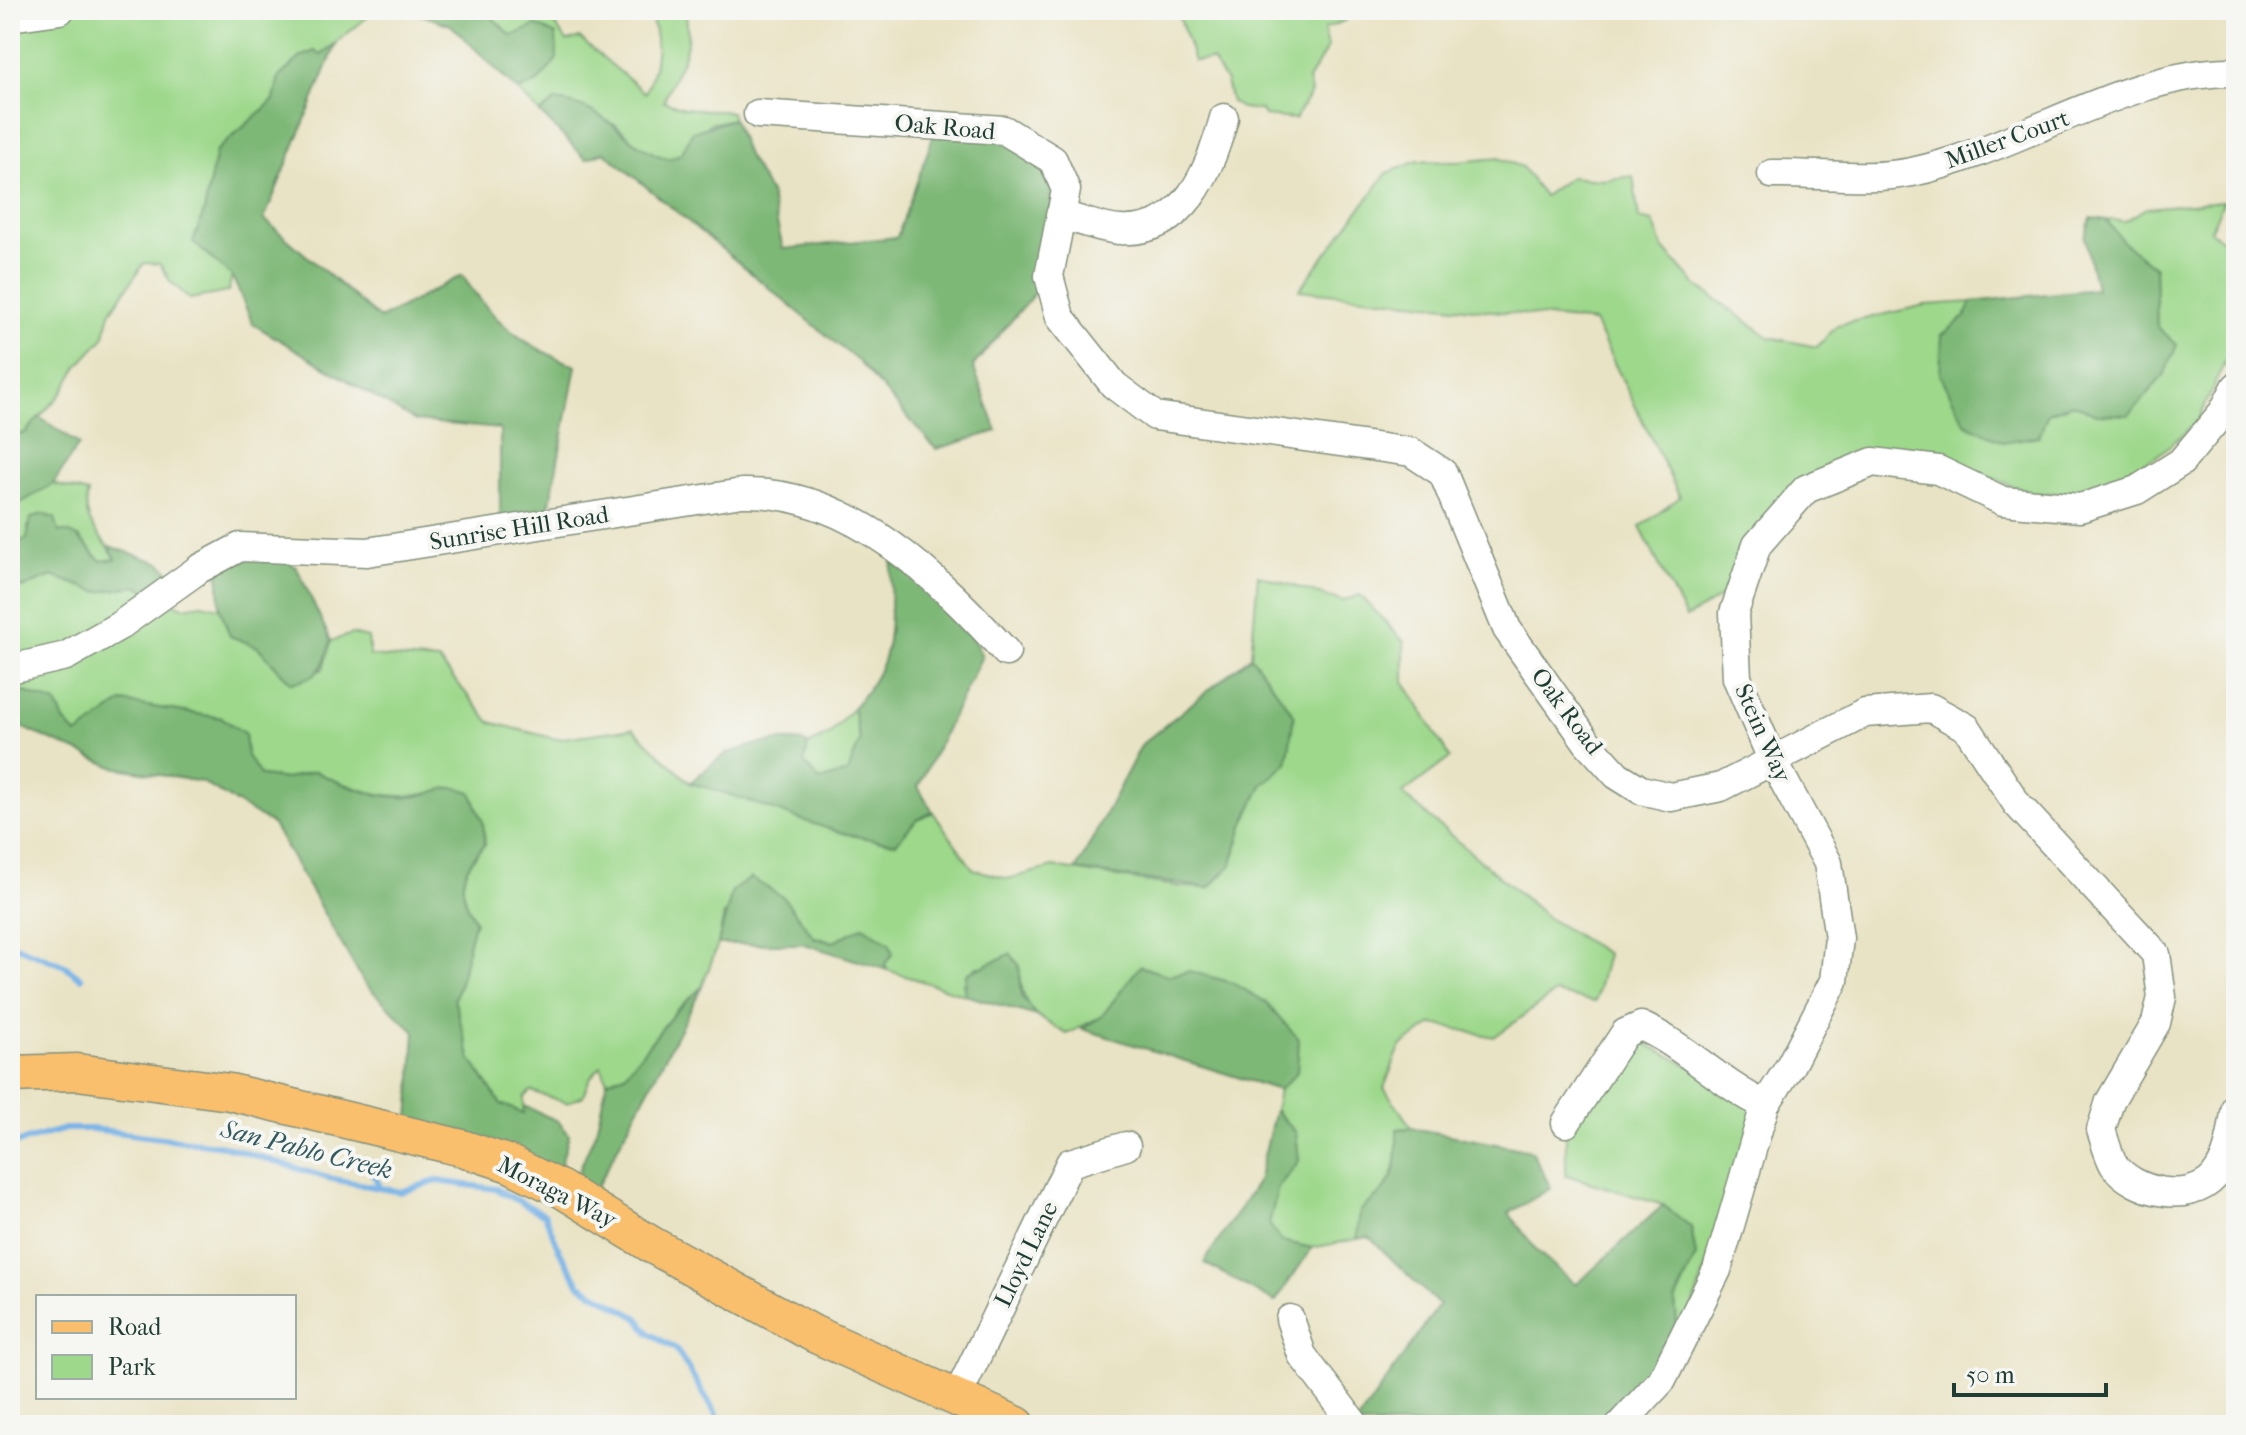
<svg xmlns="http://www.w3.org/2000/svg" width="2246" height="1435" viewBox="0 0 2246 1435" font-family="'IM FELL French Canon',serif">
	<rect width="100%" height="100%" fill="#f6f6f2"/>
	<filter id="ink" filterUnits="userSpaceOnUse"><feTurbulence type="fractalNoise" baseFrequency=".0125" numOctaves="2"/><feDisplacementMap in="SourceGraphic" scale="16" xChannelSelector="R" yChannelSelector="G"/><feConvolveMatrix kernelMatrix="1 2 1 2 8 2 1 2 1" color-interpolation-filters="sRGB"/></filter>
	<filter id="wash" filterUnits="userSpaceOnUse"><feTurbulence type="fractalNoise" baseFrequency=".006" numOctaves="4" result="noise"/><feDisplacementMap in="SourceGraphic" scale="32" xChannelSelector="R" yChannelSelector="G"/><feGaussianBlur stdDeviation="1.8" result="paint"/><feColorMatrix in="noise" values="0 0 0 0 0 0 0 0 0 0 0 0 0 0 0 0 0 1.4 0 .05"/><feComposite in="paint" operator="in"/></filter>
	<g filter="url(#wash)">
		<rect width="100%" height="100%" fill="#e9e3c5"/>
		<!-- green -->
		<path fill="#9dd88b" stroke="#5e8a60" stroke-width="2" d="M 60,10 L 376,10 L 321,55 L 314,51 L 301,57 L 279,77 L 274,100 L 216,151 L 204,212 L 193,242 L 232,276 L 228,292 L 190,299 L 170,281 L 160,264 L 144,263 L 110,313 L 103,339 L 78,366 L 62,393 L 25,433 L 10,436 L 10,17 Z
			M 484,10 L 544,10 L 567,41 L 580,38 L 645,93 C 658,65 661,39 648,10 L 685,10 C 694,57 677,62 664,101 L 684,108 L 731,112 L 733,119 L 709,124 L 682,153 L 669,159 L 648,153 L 616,125 L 555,101 L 540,113 L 518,91 L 538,82 L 512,36 Z
			M 1177,10 L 1348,10 L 1346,20 L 1324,29 L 1328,47 L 1308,80 L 1311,92 L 1295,119 L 1264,116 L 1261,110 L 1241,108 L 1231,102 L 1226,82 L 1212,60 L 1194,61 Z
			M 1498,158 L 1522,167 L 1544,196 L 1570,177 L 1602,180 L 1633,176 L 1639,219 L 1653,222 L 1663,248 L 1695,284 L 1769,337 L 1817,347 L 1838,325 L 1925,305 L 1971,302 L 1965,317 L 1942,335 L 2048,413 L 2073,404 L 2097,414 L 2157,326 L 2155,267 L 2124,243 L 2106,220 L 2125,221 L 2146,208 L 2224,201 L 2210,231 L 2236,249 L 2236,338 L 2197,422 L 2157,456 L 2097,491 L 2033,494 L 1920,450 L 1846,459 L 1732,590 L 1686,618 L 1640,527 L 1680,497 L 1594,322 L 1299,290 L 1387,173 L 1418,161 L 1458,162 Z
			M 53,484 L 88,493 C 80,523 103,536 116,559 L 101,561 L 79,537 L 28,526 L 28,539 L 13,543 L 10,552 L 10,509 Z
			M 1258,575 L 1342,601 L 1360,595 L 1404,642 L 1404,681 L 1450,758 L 1402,794 L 1548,918 L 1607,954 L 1595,1002 L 1555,993 L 1494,1037 L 1433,1024 L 1400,1047 L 1384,1088 L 1412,1128 L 1397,1129 C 1398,1174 1395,1183 1360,1211 L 1357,1239 L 1312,1248 L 1281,1241 L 1269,1224 L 1278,1187 L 1299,1161 L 1296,1133 L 1275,1110 L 1279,1090 L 1297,1072 L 1267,1003 L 1233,983 L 1189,971 L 1168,976 L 1140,966 L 1102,1016 L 1067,1034 C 1029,1012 1023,1010 1019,965 L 976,967 L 963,984 L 965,995 L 887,970 L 885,964 L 834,942 L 724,914 L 718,944 L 702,987 L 676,1011 L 625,1074 L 607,1081 L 601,1066 L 590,1078 L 583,1096 L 567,1103 L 531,1091 L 524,1097 L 524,1113 L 501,1104 L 471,1060 L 454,999 C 466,973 465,947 475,921 C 456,887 459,873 485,844 L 431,793 C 390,802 351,789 314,771 L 286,779 L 260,776 L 247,756 L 245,734 L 222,718 L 122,702 L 77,735 L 64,721 L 56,703 L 10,687 L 10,584 L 15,582 L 22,588 L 52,576 L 98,592 L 137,586 L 183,607 L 202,604 L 220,608 L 230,636 L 258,647 L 291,683 L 323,669 L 331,641 L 352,634 L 368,638 L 370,656 L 439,661 L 490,722 L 556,739 L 633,728 L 690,783 L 732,793 L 835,831 L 896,843 L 917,819 L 933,812 L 973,869 L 1008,879 L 1053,867 L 1182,887 L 1209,888 L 1232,864 L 1243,825 L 1262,785 L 1287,763 L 1294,715 L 1251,656 Z
			M 853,708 L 860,740 L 848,772 L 820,782 L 804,763 L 808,745 L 830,734 Z
			M 1625,1033 L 1765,1105 L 1679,1344 L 1675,1301 L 1696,1256 L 1691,1227 L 1663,1205 L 1566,1175 L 1566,1123 Z"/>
		<!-- forest -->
		<path fill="#7eb877" stroke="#4e7a56" stroke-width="2" d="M 407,10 L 484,10 L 512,36 L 536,25 L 556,35 L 557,59 L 538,82 L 518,91 L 451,25 Z
			M 336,45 L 264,219 L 380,319 L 462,275 C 494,323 522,345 576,366 L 546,524 L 500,531 L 500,429 L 415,421 L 253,324 L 232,276 L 193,242 L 204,212 L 216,151 L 274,100 L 279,77 L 301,57 L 315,51 L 321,55 Z
			M 555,101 C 610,106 622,145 669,159 L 682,153 L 692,132 L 733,119 L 747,155 L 770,193 L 783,249 L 897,237 L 937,126 L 1004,130 L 1053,160 L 1049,276 L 973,366 L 997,431 L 936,449 L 859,362 L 604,152 L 586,159 L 540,113 Z
			M 2091,218 L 2106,220 L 2124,243 L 2155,267 L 2157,326 L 2177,345 L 2164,375 L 2129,415 L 2097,414 L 2073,404 L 2048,413 L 2039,436 L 2003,442 L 1965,423 L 1940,374 L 1942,335 L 1965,317 L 1971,302 L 2096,289 L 2085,237 Z
			M 39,417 L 79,444 L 53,484 L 10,509 L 10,436 L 25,433 Z
			M 42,514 L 55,518 L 59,532 C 80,530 86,549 101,561 L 116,559 L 109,546 L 161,563 L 179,582 L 159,597 L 137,586 L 98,592 L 52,576 L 22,588 L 15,582 L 10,584 L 13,543 L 27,539 L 31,518 Z
			M 273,549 L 297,568 L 331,641 C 324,667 319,679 291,683 L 258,647 L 230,636 L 220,608 L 218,559 Z
			M 892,561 L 960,614 L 982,656 L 918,787 L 933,812 L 917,819 L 896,843 C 825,836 760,800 690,783 C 700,774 710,765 721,757 C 737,747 792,734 808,745 L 804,763 L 820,781 L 848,772 L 860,740 L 853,708 C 901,654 886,627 892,561 Z
			M 1251,656 L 1294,715 L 1287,763 L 1262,785 L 1243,825 L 1232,864 L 1209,888 L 1076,870 L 1142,744 Z
			M 10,687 L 56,703 L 64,721 L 77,735 L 122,702 L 222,718 L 245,734 L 247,756 L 261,776 L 286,779 L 314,771 C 343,785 378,800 411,797 C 438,795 442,781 471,792 L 483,822 L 485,844 C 459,873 456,887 475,921 C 465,947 466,973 454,999 L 471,1060 L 501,1104 L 523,1113 L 524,1106 L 558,1121 L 569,1135 L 560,1167 L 542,1166 L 408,1135 L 415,1032 L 364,983 L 273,825 L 202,782 L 113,767 L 19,726 L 10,729 Z
			M 751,878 L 783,897 L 815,938 L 834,942 L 863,926 L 889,943 L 893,953 L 885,964 L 887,970 L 804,944 L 718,944 L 732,891 Z
			M 1010,954 L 1019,965 L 1022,997 L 1036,1016 L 965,995 L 966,974 Z
			M 1140,966 L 1168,976 L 1189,971 L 1233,983 L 1267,1003 L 1299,1040 L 1297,1072 L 1279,1090 L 1082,1029 L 1102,1016 Z
			M 702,987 L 590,1200 L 578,1186 L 580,1168 L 596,1131 L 607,1081 L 625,1074 L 676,1011 Z
			M 1275,1110 L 1296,1133 L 1299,1161 L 1278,1187 L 1269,1224 L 1281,1241 L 1312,1248 L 1275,1302 L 1204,1263 L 1258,1181 Z
			M 1412,1128 L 1532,1151 L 1551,1188 L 1509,1213 L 1537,1251 L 1576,1285 L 1663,1205 L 1691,1227 L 1696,1256 L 1675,1301 L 1679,1344 L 1620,1425 L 1355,1425 L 1439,1305 L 1369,1237 L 1357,1239 L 1360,1211 C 1395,1183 1398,1174 1397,1129 Z"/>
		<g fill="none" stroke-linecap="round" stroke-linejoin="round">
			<!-- stream -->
			<path stroke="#74b1e6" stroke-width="6" d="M 10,944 L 65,966 L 81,978
				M 10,1145 L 65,1129 L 92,1129 L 224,1146 L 328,1178 L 400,1192 L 437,1181 L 496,1189 L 545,1215 L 559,1250 L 580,1285 L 638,1318 L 649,1333 L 676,1349 L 723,1425
				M 370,1169 L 381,1188"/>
		</g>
	</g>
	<g filter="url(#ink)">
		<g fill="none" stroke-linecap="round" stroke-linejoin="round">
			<defs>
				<path id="minor" d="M 10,17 L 60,10
					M 758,114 L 1004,130 L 1053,160 L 1066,190 L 1049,276 L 1060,317 L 1114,385 L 1155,416 L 1411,452 L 1443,473 L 1507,629 L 1587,742 L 1617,775 L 1641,790 L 1671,797 L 1721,787 L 1865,713 L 1931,708 L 1967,728 L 2017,804 L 2156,954 L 2162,997 L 2156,1023 L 2110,1101 L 2101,1130 C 2105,1141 2108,1155 2114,1165 C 2134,1193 2190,1204 2214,1177 C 2230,1158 2232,1131 2236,1107
					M 1772,174 C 1817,173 1868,181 1912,172 C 2018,150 2128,70 2236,72
					M 1060,215 C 1079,219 1101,229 1120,230 C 1185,234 1210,170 1224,118
					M 10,669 L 66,656 L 119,626 L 199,569 L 240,547 L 367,552 L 742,493 C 851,490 938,578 1006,652
					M 1566,1123 L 1625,1033 L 1641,1026 C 1686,1046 1720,1084 1765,1105
					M 1290,1319 L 1302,1355 L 1355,1425
					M 957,1397 L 1070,1163 L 1126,1146
					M 1620,1425 L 1662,1380 L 1717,1270 L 1765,1105 L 1790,1066 L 1834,981 L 1839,938 L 1828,863 L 1772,759 L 1737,678 L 1734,613 L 1757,545 L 1806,489 L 1873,462 L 1938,470 L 2003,501 L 2080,508 L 2137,490 L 2181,462 L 2223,412 L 2236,387"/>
				<path id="major" d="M 10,1074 L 77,1072 L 230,1092 L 462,1148 L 510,1164 L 561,1189 L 652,1245 L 814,1334 L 1017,1425"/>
			</defs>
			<!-- minor casing -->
			<use href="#minor" stroke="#84907c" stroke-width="31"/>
			<!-- major casing -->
			<use href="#major" stroke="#84907c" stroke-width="39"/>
			<!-- minor -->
			<use href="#minor" stroke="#fff" stroke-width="28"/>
			<!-- major -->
			<use href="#major" stroke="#f9bf6d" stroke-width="36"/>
		</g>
	</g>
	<g text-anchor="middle" stroke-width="8" stroke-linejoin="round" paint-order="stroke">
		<!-- street labels -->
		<g font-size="24" fill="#1f3d34" stroke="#f6f6f2">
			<text transform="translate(945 127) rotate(5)" y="8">Oak Road</text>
			<text transform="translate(2007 139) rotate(-20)" y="8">Miller Court</text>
			<text transform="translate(519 528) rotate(-9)" y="8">Sunrise Hill Road</text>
			<text transform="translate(1567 711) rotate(53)" y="8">Oak Road</text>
			<text transform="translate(1763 733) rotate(66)" y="8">Stein Way</text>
			<text transform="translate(557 1192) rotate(27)" y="8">Moraga Way</text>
			<text transform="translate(1026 1254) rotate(-64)" y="8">Lloyd Lane</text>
		</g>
		<!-- water labels -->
		<g font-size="26" font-style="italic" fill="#345a60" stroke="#f6f6f2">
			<text transform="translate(307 1149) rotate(14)" y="9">San Pablo Creek</text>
		</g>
	</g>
	<!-- margin -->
	<rect width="2246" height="1435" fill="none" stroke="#f6f6f2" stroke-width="40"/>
	<!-- legend -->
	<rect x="36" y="1295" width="260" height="104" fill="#f6f6f2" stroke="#a0aca6" stroke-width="2"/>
	<rect x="52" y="1321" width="40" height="12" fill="#f9bf6d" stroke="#a0aca6" stroke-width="2"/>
	<text x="108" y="1335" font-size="24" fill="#1f3d34">Road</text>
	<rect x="52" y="1355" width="40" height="24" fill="#9dd88b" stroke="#a0aca6" stroke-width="2"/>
	<text x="108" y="1375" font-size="24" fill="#1f3d34">Park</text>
	<!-- scale -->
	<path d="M1954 1383v12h152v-12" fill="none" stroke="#1f3d34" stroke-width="4"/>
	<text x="1966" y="1383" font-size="24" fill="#1f3d34" stroke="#f6f6f2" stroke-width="6" paint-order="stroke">50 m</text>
</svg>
